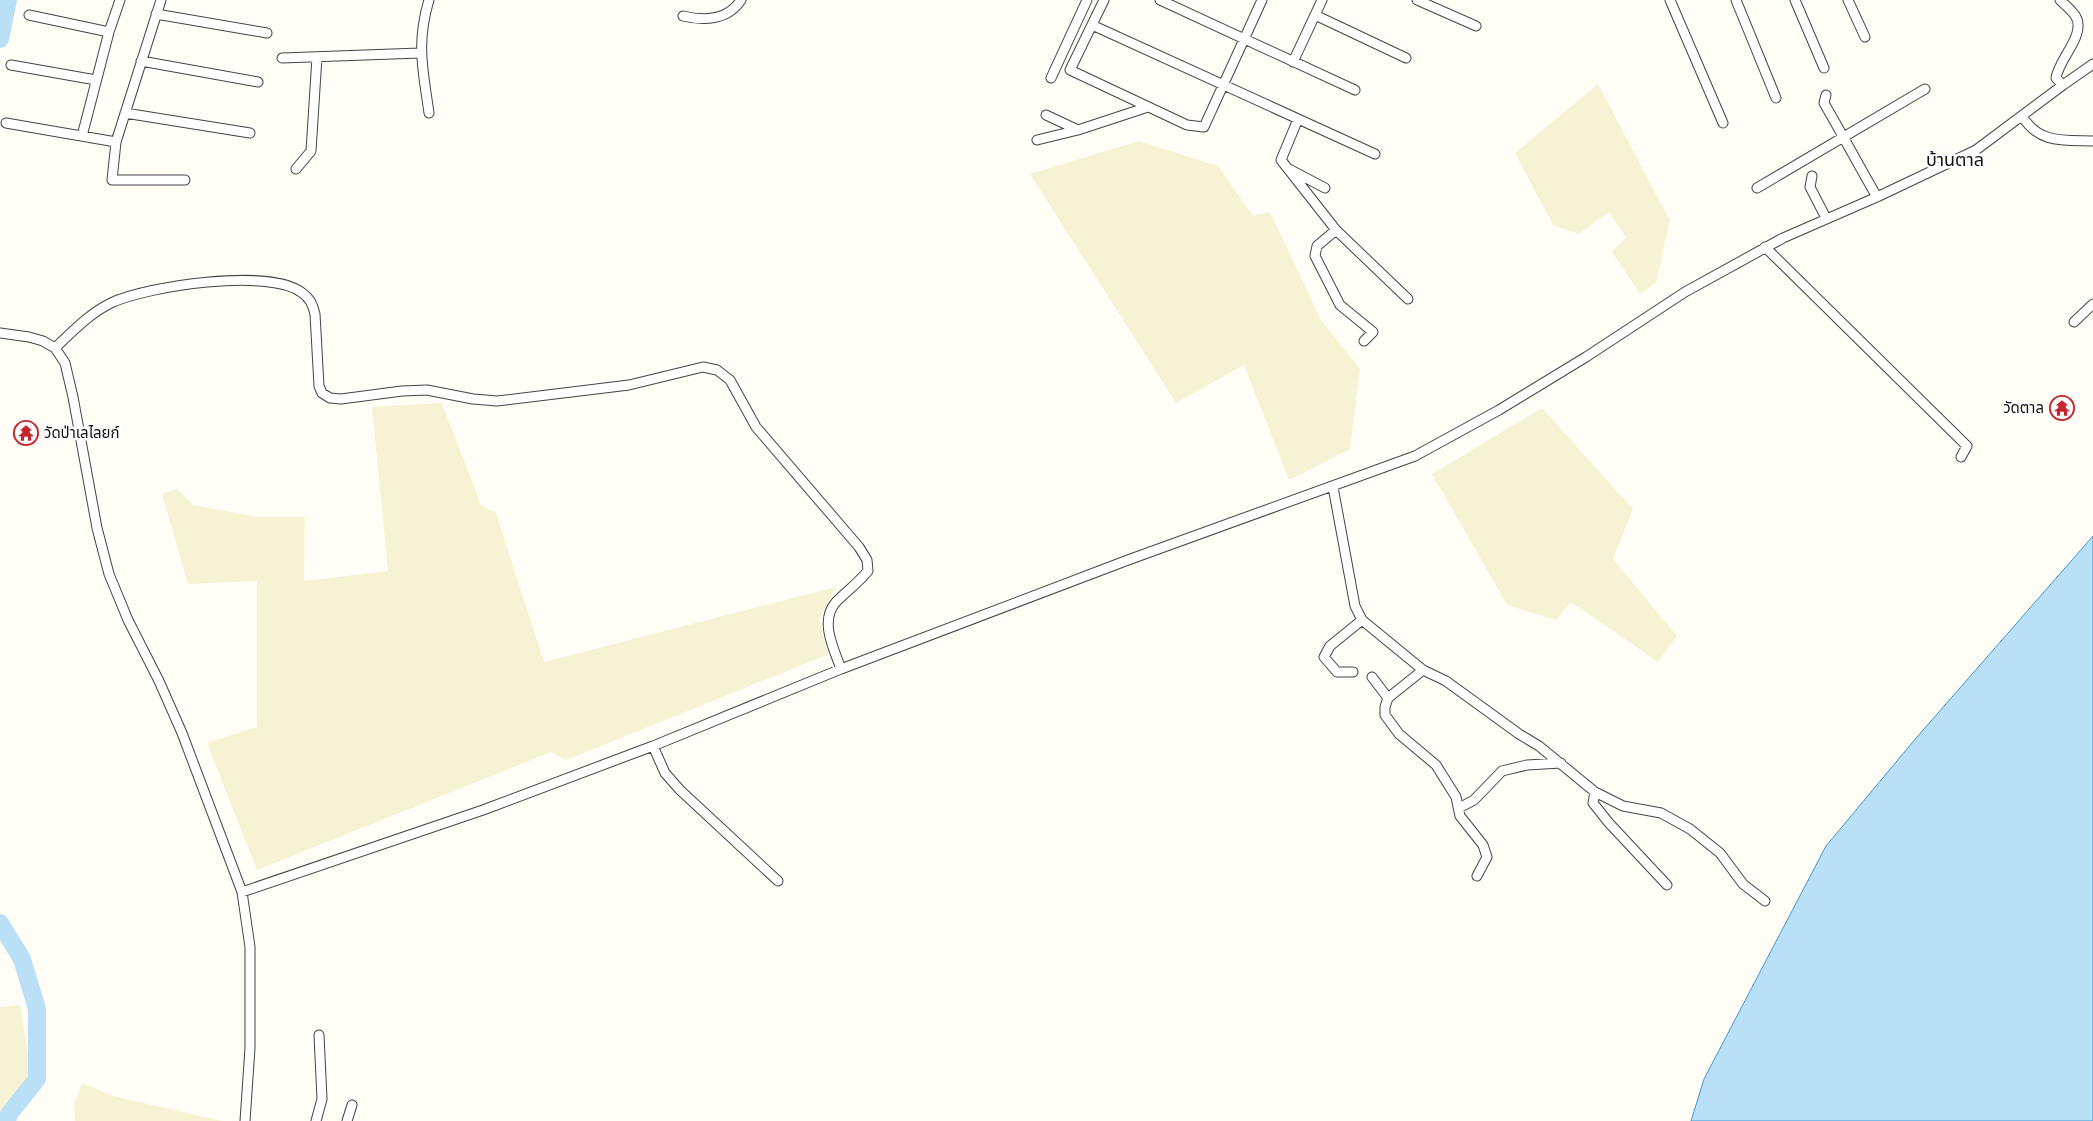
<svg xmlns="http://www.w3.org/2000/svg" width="2093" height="1121" viewBox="0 0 2093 1121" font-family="Georgia,'Noto Sans Thai',serif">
	<rect width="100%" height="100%" fill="#fffdf5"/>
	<!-- farmland -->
	<path fill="#f6f3d4" d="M 1598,84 L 1670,221 L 1656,283 L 1640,294 L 1612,252 L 1626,237 L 1609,212 L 1579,234 L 1553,225 L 1515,153 Z
		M 1139,141 L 1218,166 L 1253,216 L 1270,212 L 1321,320 L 1360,369 L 1350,449 L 1289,480 L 1244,365 L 1176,403 L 1030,174 Z
		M 442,403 L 481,505 L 496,513 L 544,662 L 836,587 L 819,619 L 829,654 L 566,760 L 551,752 L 257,870 L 207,743 L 257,727 L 257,581 L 188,584 L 162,494 L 177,489 L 193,505 L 257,517 L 305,517 L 304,581 L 388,571 L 372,407 Z
		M 1542,408 L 1633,509 L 1613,559 L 1677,636 L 1658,662 L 1571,602 L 1556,620 L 1507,605 L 1432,474 Z
		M 20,1005 L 31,1073 L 0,1118 L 0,1007 Z
		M 82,1083 L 113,1096 L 222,1121 L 75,1121 L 74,1104 Z"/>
	<!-- water -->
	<path fill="#b9e0f7" stroke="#3f96cf" d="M 2093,536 L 2093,1121 L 1691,1121 L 1704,1079 L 1826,846 L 1917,737 Z"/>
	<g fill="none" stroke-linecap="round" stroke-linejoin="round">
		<!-- river -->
		<path stroke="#b9e0f7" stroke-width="18" d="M 0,39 L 8,0
			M 0,923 L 22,959 L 37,1009 L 37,1079 L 9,1114 L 7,1121"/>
		<defs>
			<path id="street" d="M 161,0 L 116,142 L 112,180 L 185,180
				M 429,0 C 416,43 423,70 429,113
				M 1104,0 L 1070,70 L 1187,125 L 1204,127 L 1262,0
				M 1160,0 L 1355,90
				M 1417,0 L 1476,26
				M 1670,0 L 1723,123
				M 1736,0 L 1776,98
				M 1795,0 L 1824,68
				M 1848,0 L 1865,37
				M 2060,0 C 2065,5 2073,11 2076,17 C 2086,35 2058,60 2056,78 L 2063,85
				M 156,14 L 267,33
				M 29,15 L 109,32
				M 1315,15 L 1406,58
				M 683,16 C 704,21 728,20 741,0
				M 1092,25 L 1375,154
				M 282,58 L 420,53
				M 141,61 L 258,82
				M 1293,62 L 1322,0
				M 11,65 L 96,80
				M 1051,78 L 1087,0
				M 1826,95 L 1824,103 C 1842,134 1859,166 1877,197
				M 125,113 L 250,133
				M 1046,115 L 1078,130
				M 2022,116 C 2039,144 2064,140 2093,141
				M 1298,119 L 1281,160 L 1336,230 L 1408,299
				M 6,123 L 116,142
				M 82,136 L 109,32 L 120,0
				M 1037,140 L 1078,130 L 1148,107
				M 296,169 L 311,151 L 317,57
				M 1289,169 L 1325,188
				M 1812,176 L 1810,187 L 1826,218
				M 1757,188 L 1925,89
				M 1336,230 L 1317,246 L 1315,256 L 1340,305 L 1373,332 L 1364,341
				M 1765,247 L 1967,446 L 1961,457
				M 2074,322 L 2093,304
				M 0,333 L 29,337 L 43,341 L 55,348 L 65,363 L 73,397 L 97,528 L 109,574 L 128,620 L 159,681 L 182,733 L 242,892 L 250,947 L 250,1048 L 245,1121
				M 55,348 C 72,332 90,313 111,303 C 147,286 268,268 301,292 C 310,298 313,305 315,314 L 319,386 L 322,393 L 330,398 L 341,399 L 402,391 L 427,390 L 473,399 L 497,401 L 629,385 L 703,367 L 717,370 L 730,380 L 756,427 L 859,547 L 867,560 L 868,571 C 858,583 847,591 836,602 C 819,621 834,649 841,669
				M 1333,487 L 1355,606 L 1362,620 L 1423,670 L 1446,681 L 1519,734 L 1539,746 L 1595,792 L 1623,806 L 1661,813 L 1690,829 L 1720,853 L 1743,884 L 1765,901
				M 1353,672 L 1337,672 L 1324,657 L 1330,646 L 1362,620
				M 1372,677 L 1388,698 L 1423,670
				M 1388,698 L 1385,707 L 1385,715 L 1399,734 L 1436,765 L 1456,797 L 1460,816 L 1483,845 L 1487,857 L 1477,876
				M 653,746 L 665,773 L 680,790 L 778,881
				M 1595,792 L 1593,803 L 1609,823 L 1667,885
				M 1459,808 L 1474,800 L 1502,771 L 1527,765 L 1561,763
				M 242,892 L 483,810 L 653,746 L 841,669 L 1128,560 L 1415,456 L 1499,410 L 1586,357 L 1685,292 L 1783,238 L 1877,197 L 1976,150 L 2063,85 L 2093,64
				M 316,1121 L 322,1099 L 319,1035
				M 347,1121 L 352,1105"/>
		</defs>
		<!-- street casing -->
		<use href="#street" stroke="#444" stroke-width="11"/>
		<!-- street -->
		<use href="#street" stroke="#fff" stroke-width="9"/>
	</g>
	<!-- icons -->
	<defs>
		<symbol id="temple-ring" viewBox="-11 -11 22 22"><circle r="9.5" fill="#fff" stroke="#c4262e" stroke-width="1.5"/><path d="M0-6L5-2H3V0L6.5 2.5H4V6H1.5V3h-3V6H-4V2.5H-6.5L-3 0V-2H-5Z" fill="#c4262e"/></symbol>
	</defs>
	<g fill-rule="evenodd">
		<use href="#temple-ring" x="2048" y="394" width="28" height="28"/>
		<use href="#temple-ring" x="12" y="419" width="28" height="28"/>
	</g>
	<g text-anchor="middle" stroke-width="5" stroke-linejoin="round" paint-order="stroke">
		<!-- poi labels -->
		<g font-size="15" fill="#111" stroke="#fff" text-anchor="end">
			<text x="2044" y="413">วัดตาล</text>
			<text x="44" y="438" text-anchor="start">วัดป่าเลไลยก์</text>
		</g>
		<!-- quarter labels -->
		<g font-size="18" fill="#111" stroke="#fff">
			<text x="1955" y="166">บ้านตาล</text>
		</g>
	</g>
</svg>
